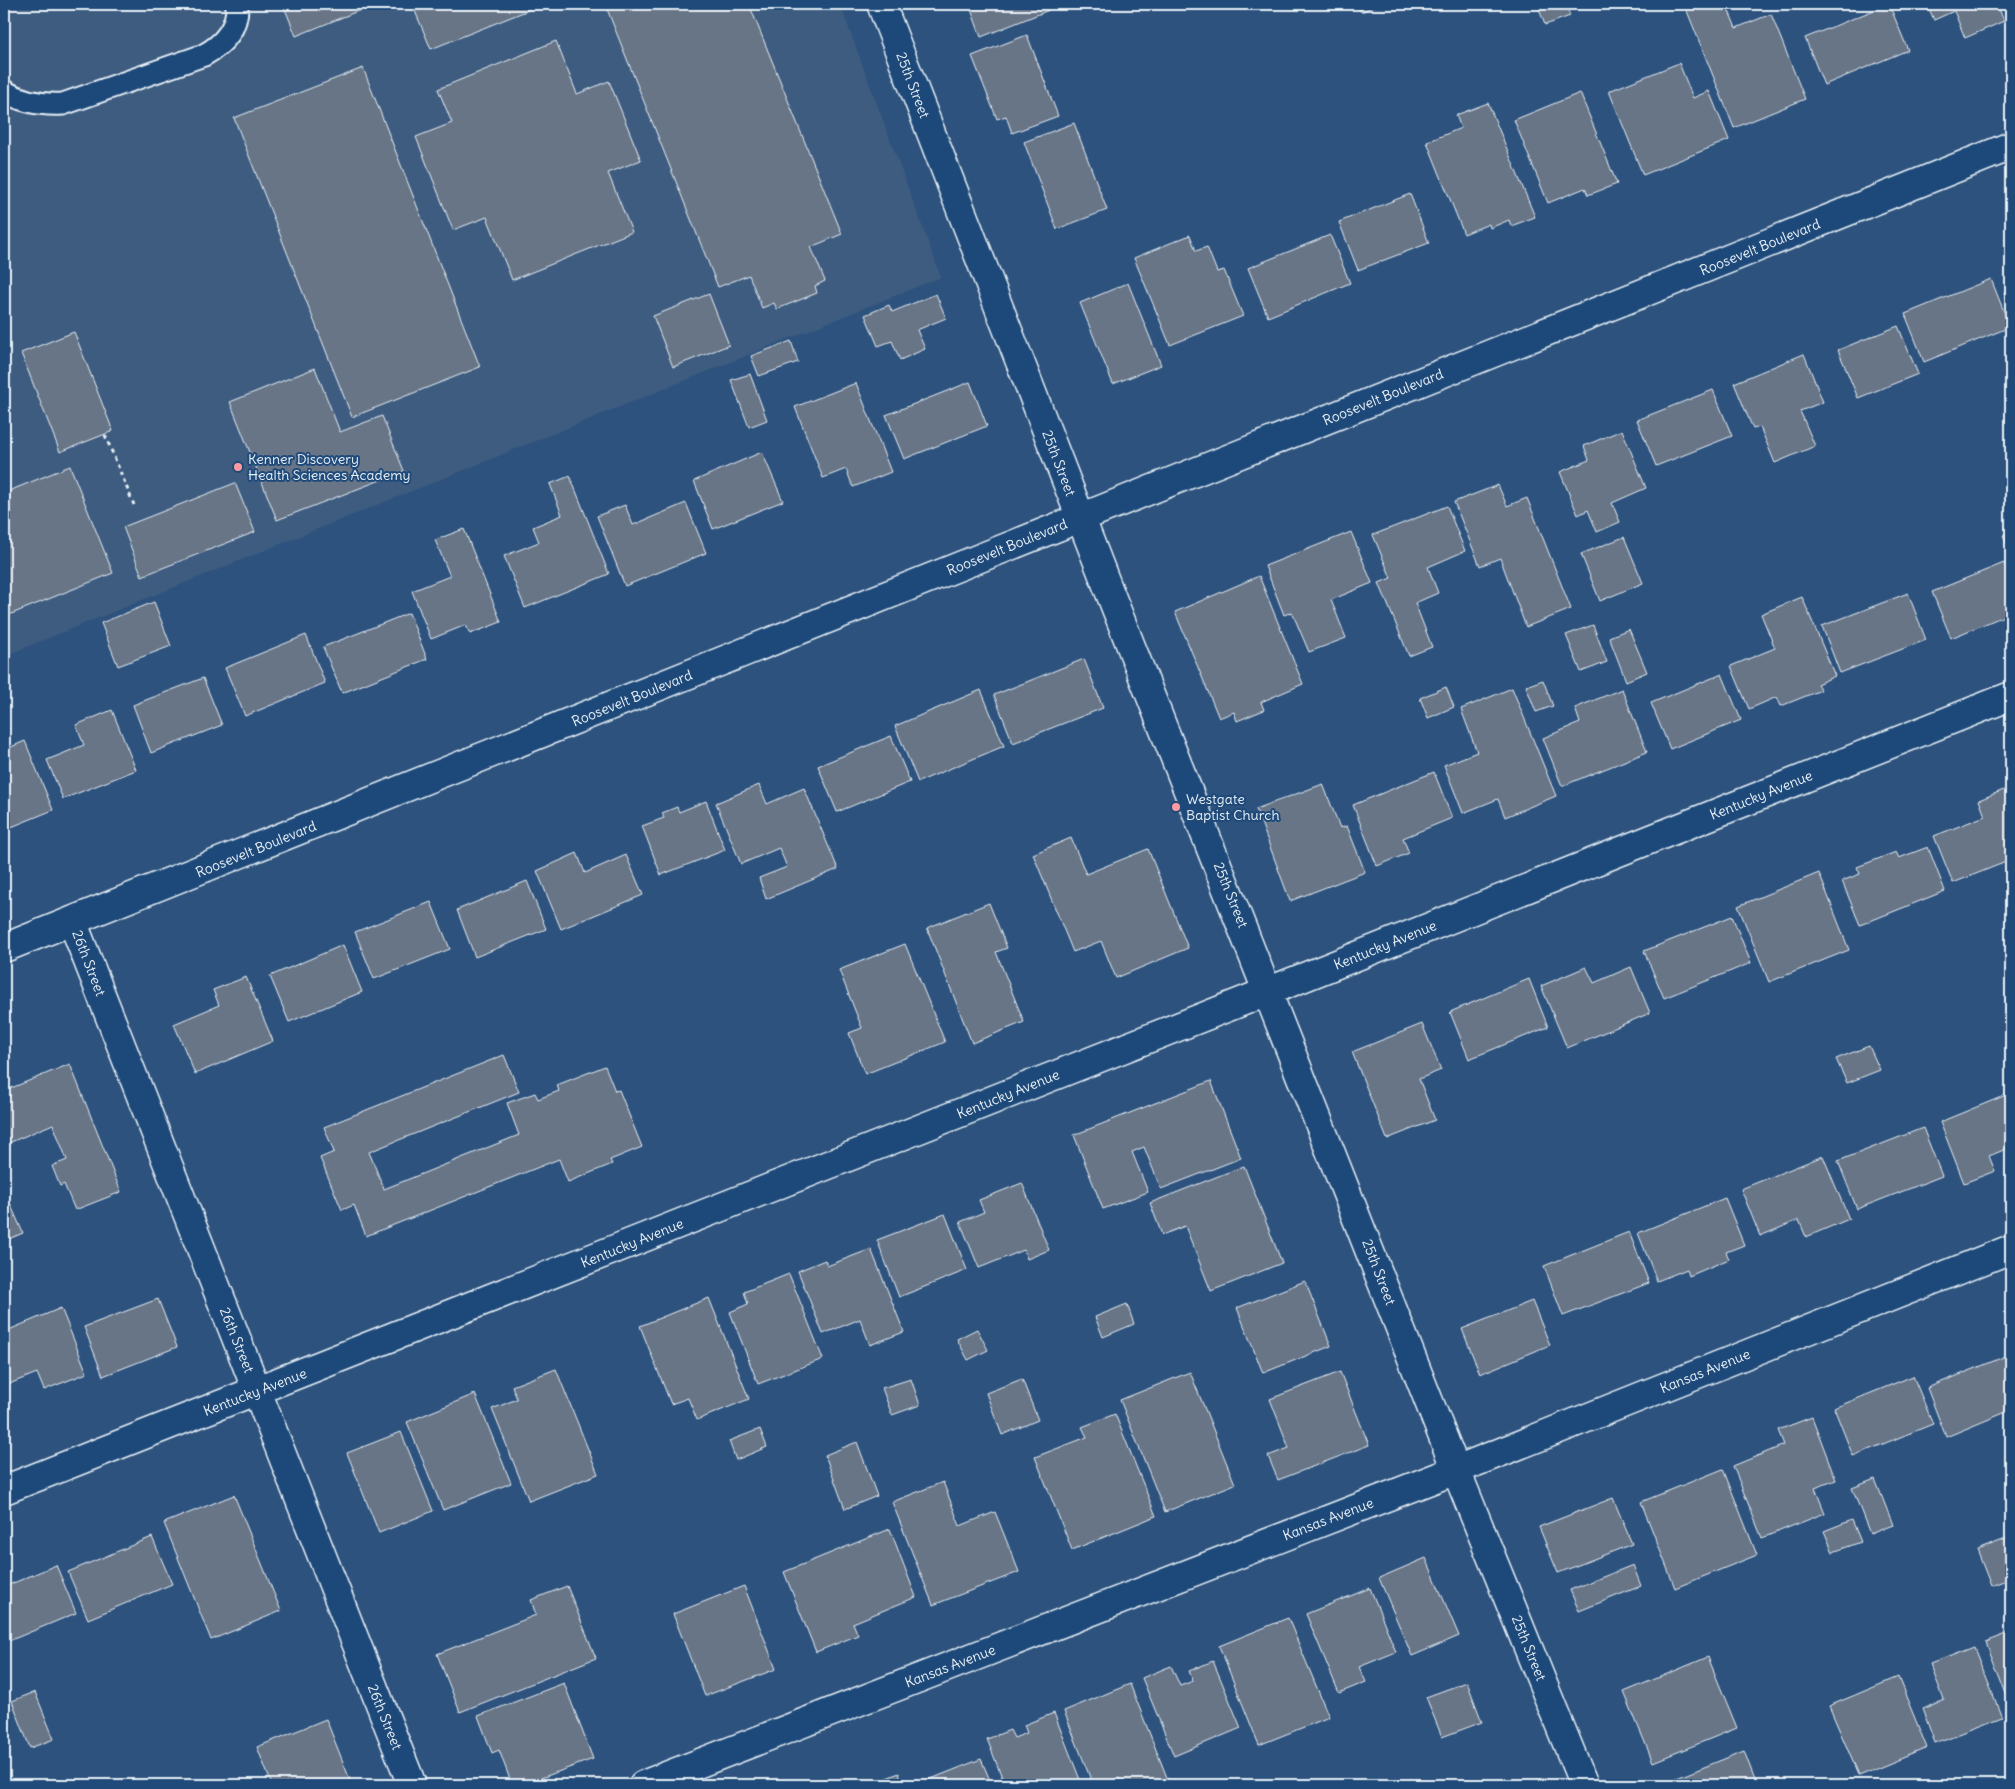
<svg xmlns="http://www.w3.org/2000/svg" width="2015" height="1789" viewBox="0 0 2015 1789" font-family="Delius,sans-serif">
	<rect width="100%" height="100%" fill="#2d527d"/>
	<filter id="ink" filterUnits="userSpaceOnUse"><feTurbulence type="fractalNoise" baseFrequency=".02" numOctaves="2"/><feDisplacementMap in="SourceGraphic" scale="10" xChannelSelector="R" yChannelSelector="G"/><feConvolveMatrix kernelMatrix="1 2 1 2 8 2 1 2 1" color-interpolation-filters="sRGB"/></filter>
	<g filter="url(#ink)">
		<!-- built -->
		<path fill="#3e5c80" d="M 4,4 L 840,4 L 941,277 L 4,656 Z"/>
		<!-- building -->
		<path fill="#677487" stroke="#e8f1f8" d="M 283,4 L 375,4 L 296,36 Z
			M 412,4 L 528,4 L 531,9 L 431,49 Z
			M 605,4 L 749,4 L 842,234 L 811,247 L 825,281 L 815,286 L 817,293 L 777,309 L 774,303 L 762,308 L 749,275 L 718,287 Z
			M 969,4 L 1047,4 L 1049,10 L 981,37 Z
			M 1357,4 L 1379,4 L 1361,12 Z
			M 1537,4 L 1566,4 L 1570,16 L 1545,25 Z
			M 1612,4 L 1631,4 L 1614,10 Z
			M 1690,4 L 1726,4 L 1736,28 L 1771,14 L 1805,99 L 1734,128 L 1685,6 Z
			M 1889,4 L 1908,50 L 1824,85 L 1805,38 Z
			M 1927,4 L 1997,4 L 2004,21 L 1965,38 L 1954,11 L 1934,20 Z
			M 1027,35 L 1058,116 L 1012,133 L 1006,116 L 997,119 L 972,56 Z
			M 556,41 L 577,94 L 609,81 L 641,160 L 608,173 L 632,232 L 512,280 L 487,217 L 453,230 L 416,137 L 452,123 L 438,89 Z
			M 1679,63 L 1693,98 L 1709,91 L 1729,140 L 1643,175 L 1609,91 Z
			M 363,68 L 480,367 L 352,417 L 234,118 Z
			M 1580,93 L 1617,184 L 1588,195 L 1585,188 L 1548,203 L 1514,120 Z
			M 1488,103 L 1535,217 L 1511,226 L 1509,220 L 1490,228 L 1489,224 L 1464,234 L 1427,142 L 1461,128 L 1456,115 Z
			M 1074,123 L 1107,210 L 1057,229 L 1024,142 Z
			M 1410,194 L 1429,243 L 1358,270 L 1339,222 Z
			M 1190,235 L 1196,251 L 1207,247 L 1217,272 L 1224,270 L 1243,316 L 1170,345 L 1134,258 Z
			M 1330,235 L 1350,283 L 1268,317 L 1248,268 Z
			M 1991,279 L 2010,327 L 1924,362 L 1905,314 Z
			M 1128,283 L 1161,365 L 1113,384 L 1080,303 Z
			M 2011,289 L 2011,310 L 2004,292 Z
			M 709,294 L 729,345 L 673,367 L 653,316 Z
			M 936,294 L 946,318 L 917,330 L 925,349 L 900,360 L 892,341 L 878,346 L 865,315 L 889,305 L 892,312 Z
			M 1898,326 L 1918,374 L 1858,398 L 1838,350 Z
			M 74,332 L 113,431 L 60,452 L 21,353 Z
			M 791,341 L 798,362 L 759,376 L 751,356 Z
			M 1804,354 L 1823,402 L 1800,411 L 1815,446 L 1775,463 L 1760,427 L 1753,429 L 1734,383 Z
			M 315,368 L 340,432 L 382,416 L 404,471 L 277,520 L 230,402 Z
			M 750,374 L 767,420 L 749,427 L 731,380 Z
			M 970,382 L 987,426 L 904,459 L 886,415 Z
			M 856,383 L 891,472 L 853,487 L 846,469 L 823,478 L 795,407 Z
			M 1713,390 L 1732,436 L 1656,466 L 1637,420 Z
			M 1622,430 L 1646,488 L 1612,503 L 1620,522 L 1597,532 L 1588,510 L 1578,515 L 1560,472 L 1589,460 L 1584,446 Z
			M 762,452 L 783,501 L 713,529 L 694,481 Z
			M 70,466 L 113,573 L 4,617 L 4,493 Z
			M 570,476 L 609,574 L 525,608 L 504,556 L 539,542 L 533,527 L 562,515 L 550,484 Z
			M 235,483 L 255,532 L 142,576 L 123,527 Z
			M 1498,485 L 1507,506 L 1527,498 L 1571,609 L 1526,627 L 1500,558 L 1480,566 L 1454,502 Z
			M 686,503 L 706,553 L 625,586 L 597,516 L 625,505 L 633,525 Z
			M 1447,506 L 1465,551 L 1428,567 L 1438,593 L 1415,603 L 1432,647 L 1409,656 L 1379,583 L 1391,578 L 1373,535 Z
			M 464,529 L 501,622 L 470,634 L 466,625 L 431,639 L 412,591 L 450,576 L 435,540 Z
			M 1351,532 L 1372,583 L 1331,600 L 1346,638 L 1309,652 L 1292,612 L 1284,615 L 1265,566 Z
			M 2011,532 L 2011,555 L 2003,535 Z
			M 1624,537 L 1643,583 L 1600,601 L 1581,554 Z
			M 2004,563 L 2011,581 L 2011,613 L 1951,638 L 1932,592 Z
			M 1259,576 L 1303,684 L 1261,702 L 1264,710 L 1237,721 L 1234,712 L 1219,718 L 1175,612 Z
			M 1908,593 L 1926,640 L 1840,673 L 1822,626 Z
			M 1802,597 L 1835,676 L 1817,684 L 1821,690 L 1781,706 L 1777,697 L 1749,709 L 1731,666 L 1775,648 L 1761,614 Z
			M 154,602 L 171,646 L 118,666 L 101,623 Z
			M 409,613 L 427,659 L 342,693 L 323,647 Z
			M 1593,625 L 1607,662 L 1581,672 L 1566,635 Z
			M 1629,629 L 1647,672 L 1626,681 L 1609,637 Z
			M 306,635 L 325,683 L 245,716 L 225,668 Z
			M 1084,659 L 1103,708 L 1013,743 L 994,695 Z
			M 1722,674 L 1741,720 L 1670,749 L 1651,703 Z
			M 203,678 L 222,725 L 151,753 L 133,705 Z
			M 1543,680 L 1553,706 L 1536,712 L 1526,686 Z
			M 1446,687 L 1454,707 L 1428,718 L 1420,698 Z
			M 1512,688 L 1556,796 L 1505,817 L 1498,799 L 1463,813 L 1444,765 L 1477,752 L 1461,709 Z
			M 1622,689 L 1647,752 L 1562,786 L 1543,738 L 1580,723 L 1575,708 Z
			M 981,690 L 1004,746 L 918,782 L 895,726 Z
			M 112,710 L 136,770 L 63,799 L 47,760 L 84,745 L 76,725 Z
			M 891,736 L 910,782 L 837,812 L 818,766 Z
			M 25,741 L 53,810 L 4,830 L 4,750 Z
			M 1434,772 L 1452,818 L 1403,838 L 1409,853 L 1377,866 L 1353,805 Z
			M 1323,784 L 1340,828 L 1347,826 L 1365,872 L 1290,901 L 1256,809 Z
			M 759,785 L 767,804 L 804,788 L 838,869 L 766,899 L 759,878 L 787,867 L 779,848 L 741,864 L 716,803 Z
			M 2011,787 L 2011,860 L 1953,883 L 1934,836 L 1985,816 L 1979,800 Z
			M 706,801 L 725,850 L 661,875 L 642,826 L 664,818 L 662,813 L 677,807 L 679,812 Z
			M 1071,838 L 1086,874 L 1148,849 L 1188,948 L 1116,978 L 1101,941 L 1073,952 L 1033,854 Z
			M 1928,847 L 1945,891 L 1860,925 L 1842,881 L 1860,874 L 1857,867 L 1896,852 L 1899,858 Z
			M 577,853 L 585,873 L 626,855 L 643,895 L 561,929 L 537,871 Z
			M 1819,873 L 1849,950 L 1769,982 L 1738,906 Z
			M 527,881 L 546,929 L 475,957 L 457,910 Z
			M 431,902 L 450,949 L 374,979 L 355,932 Z
			M 989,903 L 1007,948 L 996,952 L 1024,1022 L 972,1043 L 927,928 Z
			M 1732,916 L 1751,963 L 1664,998 L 1644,951 Z
			M 905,944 L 945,1042 L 865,1074 L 849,1033 L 862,1028 L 839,970 Z
			M 343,945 L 362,992 L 289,1022 L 270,976 Z
			M 1586,967 L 1594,983 L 1631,967 L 1650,1013 L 1567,1048 L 1541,986 Z
			M 246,977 L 273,1041 L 195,1074 L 174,1024 L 219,1005 L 213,990 Z
			M 1529,979 L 1548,1027 L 1469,1059 L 1450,1012 Z
			M 1422,1024 L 1441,1070 L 1419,1079 L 1435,1120 L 1387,1139 L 1352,1052 Z
			M 1869,1046 L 1880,1070 L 1847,1083 L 1836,1059 Z
			M 504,1055 L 519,1092 L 369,1152 L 384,1189 L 519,1135 L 507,1103 L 535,1093 L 538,1099 L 559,1091 L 557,1085 L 605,1066 L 615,1091 L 619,1090 L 642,1147 L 610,1160 L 612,1164 L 568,1182 L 559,1159 L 366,1236 L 354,1205 L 342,1210 L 320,1158 L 334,1152 L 324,1127 Z
			M 70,1064 L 121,1192 L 75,1210 L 64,1184 L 60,1186 L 52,1166 L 67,1160 L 53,1124 L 4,1145 L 4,1091 Z
			M 1211,1081 L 1241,1158 L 1161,1189 L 1144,1147 L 1132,1152 L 1148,1192 L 1103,1209 L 1074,1135 Z
			M 2011,1093 L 2011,1147 L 1989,1156 L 1995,1171 L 1964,1183 L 1940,1122 Z
			M 1923,1128 L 1942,1176 L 1857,1209 L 1838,1161 Z
			M 1823,1156 L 1849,1219 L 1806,1237 L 1799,1220 L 1760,1236 L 1741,1189 Z
			M 1244,1166 L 1282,1263 L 1211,1291 L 1185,1226 L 1162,1235 L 1150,1203 Z
			M 1022,1183 L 1049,1250 L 1027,1259 L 1024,1250 L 979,1268 L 960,1222 L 984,1212 L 979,1200 Z
			M 1725,1198 L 1744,1245 L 1726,1252 L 1729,1259 L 1689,1276 L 1687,1269 L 1657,1281 L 1638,1233 Z
			M 9,1201 L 23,1233 L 4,1241 L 4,1203 Z
			M 945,1214 L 967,1270 L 899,1297 L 877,1240 Z
			M 1629,1232 L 1649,1283 L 1563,1316 L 1544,1266 Z
			M 871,1249 L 904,1332 L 870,1345 L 860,1319 L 823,1334 L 798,1271 L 825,1260 L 827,1266 Z
			M 789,1274 L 823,1359 L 758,1384 L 730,1312 L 748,1304 L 744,1292 Z
			M 1305,1281 L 1331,1346 L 1263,1373 L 1237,1308 Z
			M 709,1298 L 749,1399 L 697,1420 L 688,1398 L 671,1404 L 640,1326 Z
			M 158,1299 L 177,1347 L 103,1376 L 84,1327 Z
			M 1532,1301 L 1550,1345 L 1480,1374 L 1462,1329 Z
			M 1127,1304 L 1134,1324 L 1103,1337 L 1095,1317 Z
			M 61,1308 L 87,1373 L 44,1390 L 37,1373 L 4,1386 L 4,1332 Z
			M 977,1329 L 988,1350 L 968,1360 L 957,1339 Z
			M 2011,1354 L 2011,1410 L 1946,1437 L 1927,1388 Z
			M 556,1369 L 598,1474 L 529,1501 L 492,1409 L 517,1399 L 512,1386 Z
			M 1190,1372 L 1235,1484 L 1165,1512 L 1120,1400 Z
			M 1340,1372 L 1369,1445 L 1278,1480 L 1268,1456 L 1289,1448 L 1270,1399 Z
			M 1913,1376 L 1933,1424 L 1853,1456 L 1834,1408 Z
			M 911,1379 L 920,1405 L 892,1415 L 882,1388 Z
			M 1022,1379 L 1038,1420 L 1002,1435 L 986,1393 Z
			M 475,1394 L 511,1483 L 443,1510 L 407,1422 Z
			M 1115,1414 L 1156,1516 L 1072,1550 L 1035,1457 L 1087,1437 L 1082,1427 Z
			M 1812,1417 L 1836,1480 L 1815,1488 L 1825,1513 L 1762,1538 L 1733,1466 L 1784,1445 L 1778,1430 Z
			M 760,1429 L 767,1447 L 736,1460 L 729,1441 Z
			M 401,1432 L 433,1511 L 379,1533 L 347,1453 Z
			M 857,1442 L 877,1496 L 845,1509 L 825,1455 Z
			M 1723,1469 L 1757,1555 L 1675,1588 L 1641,1502 Z
			M 1875,1479 L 1893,1525 L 1870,1534 L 1852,1488 Z
			M 943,1482 L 960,1526 L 995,1512 L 1019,1572 L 933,1605 L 892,1502 Z
			M 234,1495 L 281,1611 L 211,1640 L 164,1523 Z
			M 1613,1498 L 1632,1544 L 1558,1573 L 1539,1527 Z
			M 1852,1520 L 1861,1542 L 1833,1552 L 1824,1531 Z
			M 890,1529 L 916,1597 L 853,1623 L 858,1635 L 816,1652 L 784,1572 Z
			M 152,1537 L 172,1584 L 88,1619 L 68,1572 Z
			M 2011,1537 L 2011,1578 L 1991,1586 L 1977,1550 Z
			M 1426,1558 L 1459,1636 L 1412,1656 L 1379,1578 Z
			M 56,1565 L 76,1613 L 4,1643 L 4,1587 Z
			M 1633,1565 L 1641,1586 L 1579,1611 L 1570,1590 Z
			M 567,1586 L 596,1658 L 460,1712 L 437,1654 L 536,1615 L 531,1600 Z
			M 744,1586 L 776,1669 L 705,1696 L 673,1614 Z
			M 1370,1588 L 1396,1652 L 1359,1667 L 1366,1682 L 1339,1693 L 1306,1614 Z
			M 1288,1618 L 1329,1717 L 1259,1745 L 1219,1646 Z
			M 2011,1632 L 2011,1709 L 1985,1642 Z
			M 1974,1647 L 2002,1717 L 1935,1743 L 1922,1708 L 1944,1699 L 1930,1664 Z
			M 1708,1657 L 1737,1728 L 1653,1762 L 1624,1692 Z
			M 1213,1661 L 1241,1728 L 1174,1756 L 1142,1678 L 1171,1666 L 1180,1686 L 1193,1681 L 1189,1671 Z
			M 1898,1677 L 1927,1748 L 1859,1776 L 1829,1706 Z
			M 1467,1682 L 1482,1722 L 1442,1737 L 1426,1697 Z
			M 564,1683 L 593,1759 L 522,1785 L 512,1785 L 499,1750 L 492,1753 L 478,1716 Z
			M 1130,1684 L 1168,1780 L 1156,1785 L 1122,1785 L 1119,1778 L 1100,1785 L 1093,1785 L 1064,1711 Z
			M 35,1692 L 54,1739 L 30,1748 L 12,1701 Z
			M 1054,1713 L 1082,1785 L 1005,1785 L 987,1739 L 1010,1730 L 1014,1738 L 1027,1733 L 1024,1725 Z
			M 326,1719 L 352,1785 L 272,1785 L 257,1747 Z
			M 1744,1751 L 1757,1785 L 1668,1785 L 1667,1782 Z
			M 981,1759 L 992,1785 L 916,1785 Z
			M 899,1773 L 903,1785 L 869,1785 Z"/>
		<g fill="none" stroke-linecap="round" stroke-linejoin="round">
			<defs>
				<path id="service" d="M 4,91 C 22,102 42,105 63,104 L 204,55 C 224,44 238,28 237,4"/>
				<path id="minor" d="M 881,4 L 1106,583 L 1456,1470 L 1584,1785
					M 73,923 L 412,1785
					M 4,1490 L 1269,991 L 2011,696
					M 643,1785 L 1456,1470 L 2011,1249"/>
				<path id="tertiary" d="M 4,948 L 2011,146"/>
			</defs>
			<!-- service casing -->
			<use href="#service" stroke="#e8f1f8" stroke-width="25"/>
			<!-- minor casing -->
			<use href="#minor" stroke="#e8f1f8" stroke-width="31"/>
			<!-- tertiary casing -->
			<use href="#tertiary" stroke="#e8f1f8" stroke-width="31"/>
			<!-- path -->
			<path stroke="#e8f1f8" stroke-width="3" stroke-dasharray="4 4" stroke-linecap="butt" d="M 105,435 L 134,505"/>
			<!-- service -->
			<use href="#service" stroke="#1f4a7a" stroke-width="21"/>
			<!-- minor -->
			<use href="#minor" stroke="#1f4a7a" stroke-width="28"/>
			<!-- tertiary -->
			<use href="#tertiary" stroke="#1f4a7a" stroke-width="28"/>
		</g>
	</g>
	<!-- markers -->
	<g fill="#ff9aa2" stroke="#1f4a7a" stroke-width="2">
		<circle cx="238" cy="467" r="5"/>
		<circle cx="1176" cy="807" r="5"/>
	</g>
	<g text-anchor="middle" stroke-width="4" stroke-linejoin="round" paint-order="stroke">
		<!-- street labels -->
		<g font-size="14" fill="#e8f1f8" stroke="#1f4a7a">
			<text transform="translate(913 85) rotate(69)" y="5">25th Street</text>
			<text transform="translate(1760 247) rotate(-22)" y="5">Roosevelt Boulevard</text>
			<text transform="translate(1383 397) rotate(-22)" y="5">Roosevelt Boulevard</text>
			<text transform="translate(1059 463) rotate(69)" y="5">25th Street</text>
			<text transform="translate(1007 547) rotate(-22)" y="5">Roosevelt Boulevard</text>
			<text transform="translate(632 698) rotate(-22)" y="5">Roosevelt Boulevard</text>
			<text transform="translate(1761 795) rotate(-22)" y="5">Kentucky Avenue</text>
			<text transform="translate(256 849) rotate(-22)" y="5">Roosevelt Boulevard</text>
			<text transform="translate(1231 895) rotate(68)" y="5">25th Street</text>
			<text transform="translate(1385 945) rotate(-22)" y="5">Kentucky Avenue</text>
			<text transform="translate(89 963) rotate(69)" y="5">26th Street</text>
			<text transform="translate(1008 1094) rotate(-22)" y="5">Kentucky Avenue</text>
			<text transform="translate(632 1243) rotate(-22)" y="5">Kentucky Avenue</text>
			<text transform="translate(1379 1272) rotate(69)" y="5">25th Street</text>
			<text transform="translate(237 1340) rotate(68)" y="5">26th Street</text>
			<text transform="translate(1705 1371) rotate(-22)" y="5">Kansas Avenue</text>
			<text transform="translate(255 1392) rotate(-21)" y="5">Kentucky Avenue</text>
			<text transform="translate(1328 1519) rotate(-21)" y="5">Kansas Avenue</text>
			<text transform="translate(1529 1648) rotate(68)" y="5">25th Street</text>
			<text transform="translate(950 1666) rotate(-21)" y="5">Kansas Avenue</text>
			<text transform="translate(385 1717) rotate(68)" y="5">26th Street</text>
		</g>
		<!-- poi labels -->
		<g font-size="14" fill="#e8f1f8" stroke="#1f4a7a" text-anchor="start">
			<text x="248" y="464">Kenner Discovery<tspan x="248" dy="16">Health Sciences Academy</tspan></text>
			<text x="1186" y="804">Westgate<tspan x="1186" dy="16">Baptist Church</tspan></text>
		</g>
	</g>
	<!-- margin -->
	<rect width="2015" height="1789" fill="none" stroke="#1f4a7a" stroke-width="20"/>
	<rect x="10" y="10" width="1995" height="1769" fill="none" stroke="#e8f1f8" stroke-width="2" filter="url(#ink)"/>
</svg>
